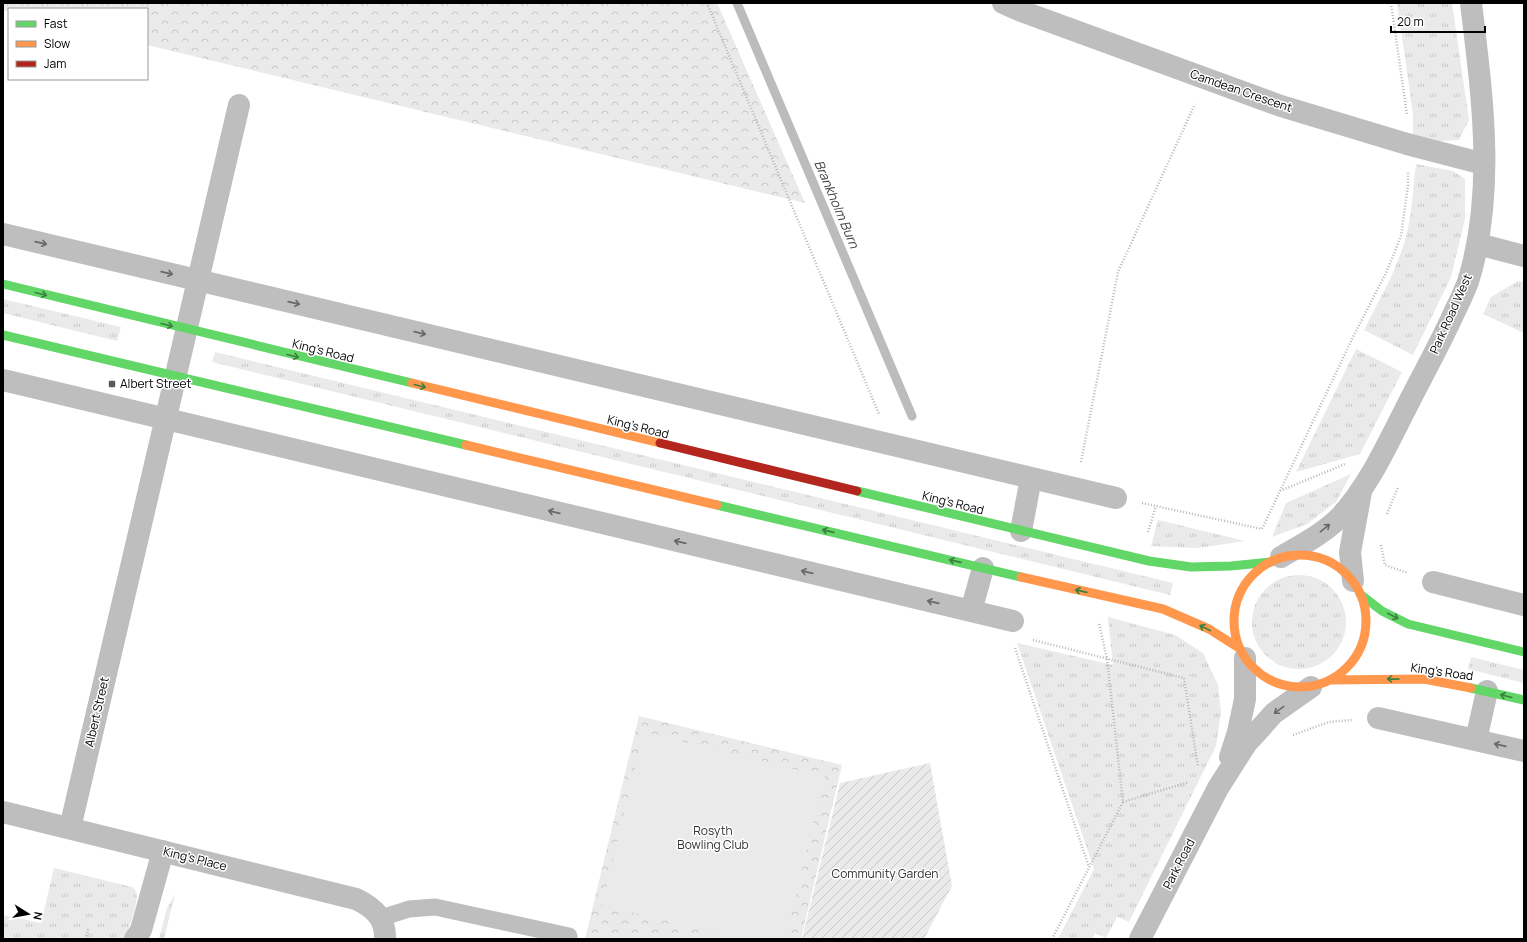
<svg xmlns="http://www.w3.org/2000/svg" width="1527" height="942" viewBox="0 0 1527 942" font-family="Manrope,sans-serif">
	<defs>
		<pattern id="grass-tufts" width="24" height="20" patternUnits="userSpaceOnUse"><rect width="24" height="20" fill="#eaeaea"/><path d="M3 7l-1-3M5 7V3M7 7l1-3M15 17l-1-3M17 17v-4M19 17l1-3" fill="none" stroke="#c7c7c7"/></pattern>
		<pattern id="park-crowns" width="20" height="18" patternUnits="userSpaceOnUse"><rect width="20" height="18" fill="#eaeaea"/><path d="M2 6a3 3 0 1 1 6 0M12 15a3 3 0 1 1 6 0" fill="none" stroke="#c7c7c7"/></pattern>
		<pattern id="garden-furrows" width="10" height="10" patternUnits="userSpaceOnUse"><rect width="10" height="10" fill="#eaeaea"/><path d="M-1 1l2-2M0 10L10 0M9 11l2-2" fill="none" stroke="#c7c7c7"/></pattern>
	</defs>
	<rect width="100%" height="100%" fill="#fff"/>
	<!-- grass -->
	<path fill="url(#grass-tufts)" d="M 1397,3 L 1452,3 L 1469,120 L 1459,140 L 1439,141 L 1413,134 L 1413,114 Z
		M 1416,164 L 1453,171 L 1465,179 L 1465,219 L 1451,277 L 1413,355 L 1364,330 C 1379,300 1397,270 1406,237 C 1412,214 1413,188 1416,164 Z
		M 1518,281 L 1524,282 L 1524,333 L 1483,314 L 1491,297 Z
		M 3,299 L 121,327 L 117,341 L 3,313 Z
		M 1356,349 L 1402,372 L 1360,454 L 1296,472 Z
		M 215,352 L 1173,583 L 1170,595 L 212,362 Z
		M 1351,474 L 1336,502 L 1307,524 L 1272,537 L 1286,503 Z
		M 1158,520 L 1245,541 L 1197,548 L 1151,546 Z
		M1252 622a47 47 0 1 1 94 0a47 47 0 1 1-94 0Z
		M 1108,617 L 1175,635 L 1203,653 L 1218,685 L 1221,712 L 1216,746 L 1129,922 L 1117,917 L 1106,938 L 1095,933 L 1092,939 L 1058,939 L 1094,869 L 1017,643 L 1113,665 Z
		M 1471,657 L 1524,670 L 1524,683 L 1468,669 Z
		M 54,868 L 132,887 C 134,888 135,890 136,892 C 140,900 128,931 124,939 L 3,939 L 3,915 L 41,923 Z
		M 175,894 L 164,939 L 159,939 L 167,908 Z"/>
	<!-- park -->
	<path fill="url(#park-crowns)" d="M 3,3 L 717,3 L 805,203 L 147,45 L 147,9 L 9,9 L 9,12 L 3,10 Z
		M 639,716 L 842,765 L 801,939 L 585,939 Z"/>
	<!-- garden -->
	<path fill="url(#garden-furrows)" d="M 930,763 L 952,886 L 924,939 L 802,939 L 840,783 Z"/>
	<!-- pitch -->
	<path fill="#eaeaea" d="M 644,732 L 825,777 L 785,939 L 740,939 L 602,905 Z"/>
	<g fill="none" stroke-linecap="round" stroke-linejoin="round">
		<!-- stream -->
		<path stroke="#bcbcbc" stroke-width="9" d="M 737,3 L 912,416"/>
		<!-- path -->
		<path stroke="#b8b8b8" stroke-width="2.5" stroke-dasharray="1 2" stroke-linecap="butt" d="M 707,3 L 879,414
			M 1391,3 L 1407,115
			M 1081,462 L 1118,272 L 1195,104
			M 1280,491 L 1353,337 L 1387,271 L 1401,236 L 1408,185 L 1408,172
			M 1142,503 L 1262,529 L 1280,491 L 1345,464
			M 1387,514 L 1398,487
			M 1148,532 L 1156,506
			M 1381,545 L 1385,565 L 1408,573
			M 1033,640 L 1184,678 L 1198,767
			M 1015,648 L 1089,867
			M 1293,735 L 1329,722 L 1352,720
			M 1123,802 L 1189,782
			M 86,939 L 88,929
			M 1052,939 L 1123,802 L 1107,659 L 1099,623"/>
		<!-- lane -->
		<path stroke="#bebebe" stroke-width="17" d="M 381,918 L 409,909 L 435,907 L 569,936 L 569,939"/>
		<!-- street -->
		<path stroke="#bebebe" stroke-width="22" d="M 1003,3 L 1021,11 L 1281,106 L 1407,144 L 1484,164
			M 3,234 L 1116,498
			M 1478,244 L 1524,256
			M 3,380 L 1013,621
			M 1021,531 L 1031,478
			M 1281,557 C 1301,545 1323,534 1340,517 C 1368,487 1386,447 1405,410 C 1421,378 1439,346 1454,313 C 1459,303 1464,292 1468,282 C 1496,191 1482,95 1471,3
			M 1353,581 L 1350,552 L 1361,492
			M 1433,582 L 1524,605
			M 971,611 L 983,568
			M 1378,718 L 1524,751
			M 1476,740 L 1487,691
			M 1230,757 L 1238,732 L 1245,699 L 1245,658
			M 3,812 L 356,899 C 373,907 386,918 385,939
			M 70,828 L 239,105
			M 135,939 L 141,930 L 163,851
			M 1140,939 L 1218,788 L 1246,744 L 1274,713 L 1311,687"/>
		<!-- fast -->
		<path stroke="#63d668" stroke-width="9" d="M 3,284 L 412,383
			M 3,335 L 466,445
			M 857,491 L 1149,561 L 1191,567 L 1231,566 L 1271,562
			M 717,505 L 1021,577
			M 1360,594 L 1382,611 L 1408,624 L 1524,652
			M 1471,688 L 1524,700"/>
		<!-- slow -->
		<path stroke="#ff974d" stroke-width="9" d="M 412,383 L 660,443
			M 466,445 L 717,505
			M1234 621a66 66 0 1 1 132 0a66 66 0 1 1-132 0Z
			M 1021,577 L 1163,609 L 1209,629 L 1239,648
			M 1331,680 L 1424,679 L 1471,688"/>
		<!-- jam -->
		<path stroke="#b3261e" stroke-width="9" d="M 660,443 L 857,491"/>
	</g>
	<!-- one-way arrows -->
	<defs><path id="oneway-shaft" d="M-6 0H5M1.5-3L5.5 0L1.5 3" fill="none" stroke-width="1.6" stroke-linecap="round" stroke-linejoin="round"/></defs>
	<g stroke="#686868">
		<use href="#oneway-shaft" transform="translate(41 243) rotate(13)"/>
		<use href="#oneway-shaft" transform="translate(167 273) rotate(13)"/>
		<use href="#oneway-shaft" transform="translate(294 303) rotate(13)"/>
		<use href="#oneway-shaft" transform="translate(420 333) rotate(13)"/>
		<use href="#oneway-shaft" transform="translate(554 512) rotate(-167)"/>
		<use href="#oneway-shaft" transform="translate(1325 528) rotate(-39)"/>
		<use href="#oneway-shaft" transform="translate(680 542) rotate(-167)"/>
		<use href="#oneway-shaft" transform="translate(807 572) rotate(-167)"/>
		<use href="#oneway-shaft" transform="translate(933 602) rotate(-167)"/>
		<use href="#oneway-shaft" transform="translate(1279 710) rotate(144)"/>
		<use href="#oneway-shaft" transform="translate(1500 745) rotate(-167)"/>
	</g>
	<g stroke="#3b803e">
		<use href="#oneway-shaft" transform="translate(41 294) rotate(14)"/>
		<use href="#oneway-shaft" transform="translate(167 325) rotate(14)"/>
		<use href="#oneway-shaft" transform="translate(293 356) rotate(14)"/>
		<use href="#oneway-shaft" transform="translate(420 386) rotate(14)"/>
		<use href="#oneway-shaft" transform="translate(828 531) rotate(-167)"/>
		<use href="#oneway-shaft" transform="translate(955 561) rotate(-167)"/>
		<use href="#oneway-shaft" transform="translate(1081 591) rotate(-167)"/>
		<use href="#oneway-shaft" transform="translate(1393 616) rotate(27)"/>
		<use href="#oneway-shaft" transform="translate(1205 628) rotate(-154)"/>
		<use href="#oneway-shaft" transform="translate(1393 679) rotate(-179)"/>
		<use href="#oneway-shaft" transform="translate(1506 696) rotate(-166)"/>
	</g>
	<!-- markers -->
	<rect fill="#595959" stroke="#fff" stroke-width="1.5" x="108" y="380" width="8" height="8" rx="2"/>
	<g text-anchor="middle" stroke-width="3" stroke-linejoin="round" paint-order="stroke">
		<!-- street labels -->
		<g font-size="12" fill="#000" stroke="#fff">
			<text transform="translate(1241 91) rotate(19)" y="4">Camdean Crescent</text>
			<text transform="translate(1451 314) rotate(-66)" y="4">Park Road West</text>
			<text transform="translate(323 351) rotate(14)" y="4">King's Road</text>
			<text transform="translate(638 427) rotate(14)" y="4">King's Road</text>
			<text transform="translate(953 503) rotate(14)" y="4">King's Road</text>
			<text transform="translate(1442 672) rotate(8)" y="4">King's Road</text>
			<text transform="translate(97 712) rotate(-77)" y="4">Albert Street</text>
			<text transform="translate(195 859) rotate(14)" y="4">King's Place</text>
			<text transform="translate(1179 864) rotate(-63)" y="4">Park Road</text>
		</g>
		<!-- poi labels -->
		<g font-size="12" fill="#000" stroke="#fff" text-anchor="start">
			<text x="120" y="388">Albert Street</text>
		</g>
		<!-- park labels -->
		<g font-size="12" fill="#2f2f2f" stroke="#fff">
			<text x="713" y="835">Rosyth<tspan x="713" dy="14">Bowling Club</tspan></text>
			<text x="885" y="878">Community Garden</text>
		</g>
		<!-- water labels -->
		<g font-size="13" font-style="italic" fill="#404040" stroke="#fff">
			<text transform="translate(837 204) rotate(67)" y="5">Brankholm Burn</text>
		</g>
	</g>
	<!-- border -->
	<rect width="1527" height="942" fill="none" stroke="#000000" stroke-width="8"/>
	<!-- legend -->
	<rect x="8" y="8" width="140" height="72" fill="#ffffff" stroke="#999999"/>
	<rect x="16" y="21" width="20" height="6" fill="#63d668" stroke="#999999"/>
	<text x="44" y="28" font-size="12" fill="#000000">Fast</text>
	<rect x="16" y="41" width="20" height="6" fill="#ff974d" stroke="#999999"/>
	<text x="44" y="48" font-size="12" fill="#000000">Slow</text>
	<rect x="16" y="61" width="20" height="6" fill="#b3261e" stroke="#999999"/>
	<text x="44" y="68" font-size="12" fill="#000000">Jam</text>
	<!-- north arrow -->
	<g transform="translate(28 914) rotate(101)" stroke="#ffffff" stroke-width="3" paint-order="stroke">
	<path d="M0-3L7 15L0 10L-7 15Z" fill="#000000"/>
	<text y="-6" font-size="11" font-weight="bold" text-anchor="middle" fill="#000000">N</text>
	</g>
	<!-- scale -->
	<path d="M1391 26v6h94v-6" fill="none" stroke="#000000" stroke-width="2"/>
	<text x="1397" y="26" font-size="12" fill="#000000" stroke="#ffffff" stroke-width="3" paint-order="stroke">20 m</text>
</svg>
